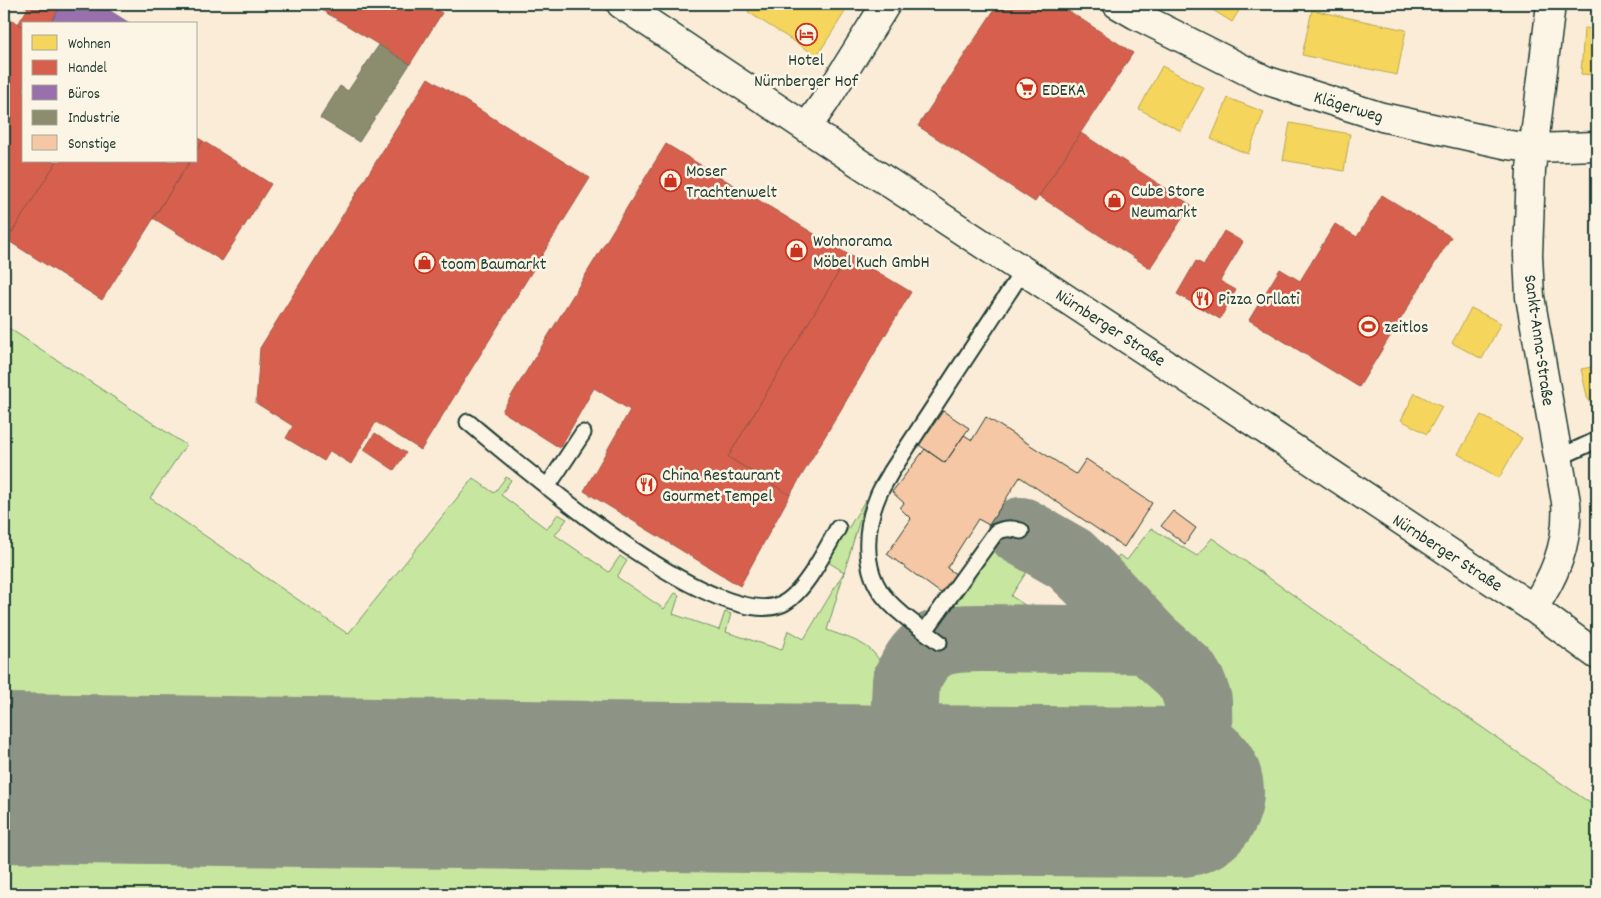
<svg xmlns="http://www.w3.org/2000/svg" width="1601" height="898" viewBox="0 0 1601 898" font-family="Dekko,sans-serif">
	<rect width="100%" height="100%" fill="#fbecd8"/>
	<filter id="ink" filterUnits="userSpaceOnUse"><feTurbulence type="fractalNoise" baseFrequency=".02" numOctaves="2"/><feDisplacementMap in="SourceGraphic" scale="10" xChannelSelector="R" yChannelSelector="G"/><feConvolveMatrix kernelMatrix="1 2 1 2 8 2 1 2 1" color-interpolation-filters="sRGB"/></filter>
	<g filter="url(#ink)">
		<!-- green -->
		<path fill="#c7e69f" stroke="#73926a" d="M 4,325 L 186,445 L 150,498 L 348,634 L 473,478 L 494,493 L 506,477 L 511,480 L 501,495 L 547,529 L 558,514 L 567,519 L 555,535 L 609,572 L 620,556 L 627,561 L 617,577 L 664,609 L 675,593 L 679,595 L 673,614 L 719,630 L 725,612 L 731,614 L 726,632 L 782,650 L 788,630 L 804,639 L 844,572 L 828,562 L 866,499 L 827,630 C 842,636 860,640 872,651 C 891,670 892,703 890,728 C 889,736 889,745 884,751 C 875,764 862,766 847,768 L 4,757 Z
			M 1151,528 L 1197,556 L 1212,538 L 1597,808 L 1597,894 L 4,894 L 4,799 L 1207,814 L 1208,724 L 1207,698 L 1204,685 L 1188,665 L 1102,579 L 1119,555 L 1127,560 Z
			M 999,536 L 1037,556 L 1011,596 L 1059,627 L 1085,589 L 1125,628 L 940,626 Z
			M 1092,647 C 1111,648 1135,646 1152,655 C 1166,664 1180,680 1186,695 C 1191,705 1193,742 1190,752 C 1188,758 1185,764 1179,767 C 1168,775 1151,773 1138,774 L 954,769 C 940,767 925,766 916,753 C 912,746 913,735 913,727 C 913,700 920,669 947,656 C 970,646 999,648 1023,648 C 1046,648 1069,647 1092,647 Z"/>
		<!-- homes -->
		<path fill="#f6d55c" stroke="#b6a750" d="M 754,4 L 850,4 L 817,56 L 748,12 Z
			M 1203,4 L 1243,4 L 1232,22 Z
			M 1312,10 L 1406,30 L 1397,75 L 1302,55 Z
			M 1584,28 L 1597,29 L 1597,75 L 1581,74 Z
			M 1162,66 L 1204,88 L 1181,131 L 1139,109 Z
			M 1228,98 L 1264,112 L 1248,154 L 1211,139 Z
			M 1290,123 L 1350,134 L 1344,171 L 1283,160 Z
			M 1471,308 L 1501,323 L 1482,359 L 1452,343 Z
			M 1597,366 L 1597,400 L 1588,401 L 1581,369 Z
			M 1415,393 L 1442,407 L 1427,434 L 1401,420 Z
			M 1481,415 L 1522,438 L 1499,478 L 1458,454 Z"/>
		<!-- shops -->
		<path fill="#d6604d" stroke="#9f5646" d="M 24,4 L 62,4 L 50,24 L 24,24 L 24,27 L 18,24 L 28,8 L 23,5 Z
			M 312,4 L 425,4 L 442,13 L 410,64 Z
			M 998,4 L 1058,4 L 1133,53 L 1035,202 L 918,126 Z
			M 4,15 L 24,27 L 24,161 L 57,161 L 7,240 L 4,238 Z
			M 428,78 L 590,178 L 421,450 L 376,422 L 351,464 L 330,451 L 324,461 L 286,438 L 293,426 L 256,403 L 260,348 Z
			M 1081,133 L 1191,205 L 1150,268 L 1039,196 Z
			M 196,137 L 203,141 L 196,151 Z
			M 203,141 L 271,184 L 222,261 L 153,218 L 190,161 L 196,161 L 196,151 Z
			M 666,144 L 849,255 L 728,457 L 790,495 L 740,586 L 584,491 L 630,410 L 594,388 L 560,448 L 502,411 Z
			M 57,161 L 190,161 L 102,300 L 7,240 Z
			M 1382,195 L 1451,237 L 1359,387 L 1249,320 L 1280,269 L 1300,281 L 1335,224 L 1357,237 Z
			M 1224,231 L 1243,242 L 1220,281 L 1236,290 L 1220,319 L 1177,294 L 1196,261 L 1204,265 Z
			M 849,255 L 911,292 L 790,495 L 728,457 Z
			M 375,433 L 406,453 L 394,470 L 364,450 Z"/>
		<!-- offices -->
		<path fill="#9970ab" stroke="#746187" d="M 62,4 L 99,4 L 131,24 L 50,24 Z"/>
		<!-- industry -->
		<path fill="#8c8c6e" stroke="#6b745d" d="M 379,45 L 410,64 L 359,142 L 320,118 L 340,86 L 348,91 Z"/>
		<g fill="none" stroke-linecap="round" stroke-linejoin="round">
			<!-- taxiway -->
			<path stroke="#8d9486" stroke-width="68" d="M 1021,531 L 1070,559 L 1091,579 L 1148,640
				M 901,790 L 906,681 C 924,641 941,638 982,638 L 1148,640 L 1185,673 L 1193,686 L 1198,701 L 1199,762 L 1188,784 L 1179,792"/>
			<!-- runway -->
			<path stroke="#8d9486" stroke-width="170" d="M 4,778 L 901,790 L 1179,792"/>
		</g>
		<!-- building -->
		<path fill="#f5c7a4" stroke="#1f3d34" d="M 943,411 L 969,428 L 945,463 L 919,445 Z
			M 986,417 L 1076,474 L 1086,459 L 1152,503 L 1124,547 L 1020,477 L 989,525 L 978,519 L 947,568 L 960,577 L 946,597 L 887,554 L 911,519 L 900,508 L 904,503 L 892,492 L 925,449 L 945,463 L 964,435 L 972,440 Z
			M 1173,511 L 1196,528 L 1185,544 L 1161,526 Z"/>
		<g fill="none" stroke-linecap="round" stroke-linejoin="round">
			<defs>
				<path id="lane" d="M 468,422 C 521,466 715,634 782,604 C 804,594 826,549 838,528
					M 1558,458 L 1597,440
					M 547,487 L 583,433
					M 925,631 L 996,532 C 1005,528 1011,528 1021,531
					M 939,642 C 921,628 898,614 883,595 C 862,568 865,526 878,496 C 881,488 887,480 891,472 L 1024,269"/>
				<path id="street" d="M 1117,4 L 1136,15 L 1265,80 L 1382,117 L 1509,145 L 1533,148 L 1597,146
					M 807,127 L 824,103 L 886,4
					M 1533,608 C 1556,576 1569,542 1566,502 L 1530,297 L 1528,255 L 1531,169 L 1551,4"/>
				<path id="secondary" d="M 621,4 L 856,161 L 1222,401 L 1533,608 L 1597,655"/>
			</defs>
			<!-- lane casing -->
			<use href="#lane" stroke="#1f3d34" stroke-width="19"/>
			<!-- street casing -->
			<use href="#street" stroke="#1f3d34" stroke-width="31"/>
			<!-- secondary casing -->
			<use href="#secondary" stroke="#1f3d34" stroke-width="31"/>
			<!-- lane -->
			<use href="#lane" stroke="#fcf5e5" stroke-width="15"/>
			<!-- street -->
			<use href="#street" stroke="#fcf5e5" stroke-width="28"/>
			<!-- secondary -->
			<use href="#secondary" stroke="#fcf5e5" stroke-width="28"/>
		</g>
	</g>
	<!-- icons -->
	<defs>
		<symbol id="hotel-ring" viewBox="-11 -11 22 22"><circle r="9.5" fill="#fcf5e5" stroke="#c8321e" stroke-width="1.5"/><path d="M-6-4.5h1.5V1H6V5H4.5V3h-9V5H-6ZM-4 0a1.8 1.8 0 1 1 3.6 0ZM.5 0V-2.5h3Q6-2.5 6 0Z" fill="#c8321e"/></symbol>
		<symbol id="supermarket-ring" viewBox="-11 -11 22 22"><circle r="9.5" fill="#fcf5e5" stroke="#c8321e" stroke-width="1.5"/><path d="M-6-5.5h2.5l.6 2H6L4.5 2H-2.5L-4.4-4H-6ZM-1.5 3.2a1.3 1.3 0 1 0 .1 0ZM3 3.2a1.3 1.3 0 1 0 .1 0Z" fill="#c8321e"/></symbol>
		<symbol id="shop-ring" viewBox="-11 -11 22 22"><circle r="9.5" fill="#fcf5e5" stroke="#c8321e" stroke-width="1.5"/><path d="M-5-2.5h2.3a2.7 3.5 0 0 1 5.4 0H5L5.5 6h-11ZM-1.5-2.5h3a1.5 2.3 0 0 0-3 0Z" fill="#c8321e"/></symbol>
		<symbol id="restaurant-ring" viewBox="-11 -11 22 22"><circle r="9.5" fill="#fcf5e5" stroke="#c8321e" stroke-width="1.5"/><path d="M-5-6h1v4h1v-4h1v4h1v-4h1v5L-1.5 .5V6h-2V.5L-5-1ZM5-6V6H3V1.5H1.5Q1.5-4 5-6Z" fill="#c8321e"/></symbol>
		<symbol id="stadium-ring" viewBox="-11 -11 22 22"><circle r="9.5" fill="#fcf5e5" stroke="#c8321e" stroke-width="1.5"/><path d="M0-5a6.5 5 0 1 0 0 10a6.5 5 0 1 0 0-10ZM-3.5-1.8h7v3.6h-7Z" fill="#c8321e"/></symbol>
	</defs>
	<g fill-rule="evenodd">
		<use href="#hotel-ring" x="794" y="22" width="25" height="25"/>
		<use href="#supermarket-ring" x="1014" y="76" width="25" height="25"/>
		<use href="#shop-ring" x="658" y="168" width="25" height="25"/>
		<use href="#shop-ring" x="1102" y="188" width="25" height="25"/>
		<use href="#shop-ring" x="784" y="238" width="25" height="25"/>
		<use href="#shop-ring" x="412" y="250" width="25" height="25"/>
		<use href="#restaurant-ring" x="1190" y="286" width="25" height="25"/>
		<use href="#stadium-ring" x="1356" y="314" width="25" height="25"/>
		<use href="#restaurant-ring" x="634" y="472" width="25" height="25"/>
	</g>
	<g text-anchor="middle" stroke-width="5" stroke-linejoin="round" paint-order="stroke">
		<!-- poi labels -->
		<g font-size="18" fill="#1f3d34" stroke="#fcf5e5" text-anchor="start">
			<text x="806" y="65" text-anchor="middle">Hotel<tspan x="806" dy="21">Nürnberger Hof</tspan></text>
			<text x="1042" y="95">EDEKA</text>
			<text x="686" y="176">Moser<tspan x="686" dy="21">Trachtenwelt</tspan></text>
			<text x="1131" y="196">Cube Store<tspan x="1131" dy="21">Neumarkt</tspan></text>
			<text x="813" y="246">Wohnorama<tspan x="813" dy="21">Möbel Kuch GmbH</tspan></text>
			<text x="441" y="269">toom Baumarkt</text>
			<text x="1218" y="304">Pizza Orllati</text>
			<text x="1384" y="332">zeitlos</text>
			<text x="662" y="480">China Restaurant<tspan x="662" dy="21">Gourmet Tempel</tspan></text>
		</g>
		<!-- street labels -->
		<g font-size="18" fill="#1f3d34" stroke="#fcf5e5">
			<text transform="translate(1349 106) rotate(17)" y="6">Klägerweg</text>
			<text transform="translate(1111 327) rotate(33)" y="6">Nürnberger Straße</text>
			<text transform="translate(1540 340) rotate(82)" y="6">Sankt-Anna-Straße</text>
			<text transform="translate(1448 552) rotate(33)" y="6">Nürnberger Straße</text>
		</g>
	</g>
	<!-- margin -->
	<rect width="1601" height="898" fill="none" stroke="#fcf5e5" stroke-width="20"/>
	<rect x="10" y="10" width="1581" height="878" fill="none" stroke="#1f3d34" stroke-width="2" filter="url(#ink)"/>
	<!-- legend -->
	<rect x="22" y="22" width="175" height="140" fill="#fcf5e5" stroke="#a4ab9e"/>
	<rect x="32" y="35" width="25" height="15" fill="#f6d55c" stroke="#a4ab9e"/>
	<text x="68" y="48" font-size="15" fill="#1f3d34">Wohnen</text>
	<rect x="32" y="60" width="25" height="15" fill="#d6604d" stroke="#a4ab9e"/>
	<text x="68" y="72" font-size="15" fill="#1f3d34">Handel</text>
	<rect x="32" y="85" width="25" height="15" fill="#9970ab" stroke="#a4ab9e"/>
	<text x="68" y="98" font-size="15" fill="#1f3d34">Büros</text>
	<rect x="32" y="110" width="25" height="15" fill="#8c8c6e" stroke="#a4ab9e"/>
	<text x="68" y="122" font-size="15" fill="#1f3d34">Industrie</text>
	<rect x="32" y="135" width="25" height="15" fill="#f5c7a4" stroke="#a4ab9e"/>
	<text x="68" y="148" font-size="15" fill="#1f3d34">Sonstige</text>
</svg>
